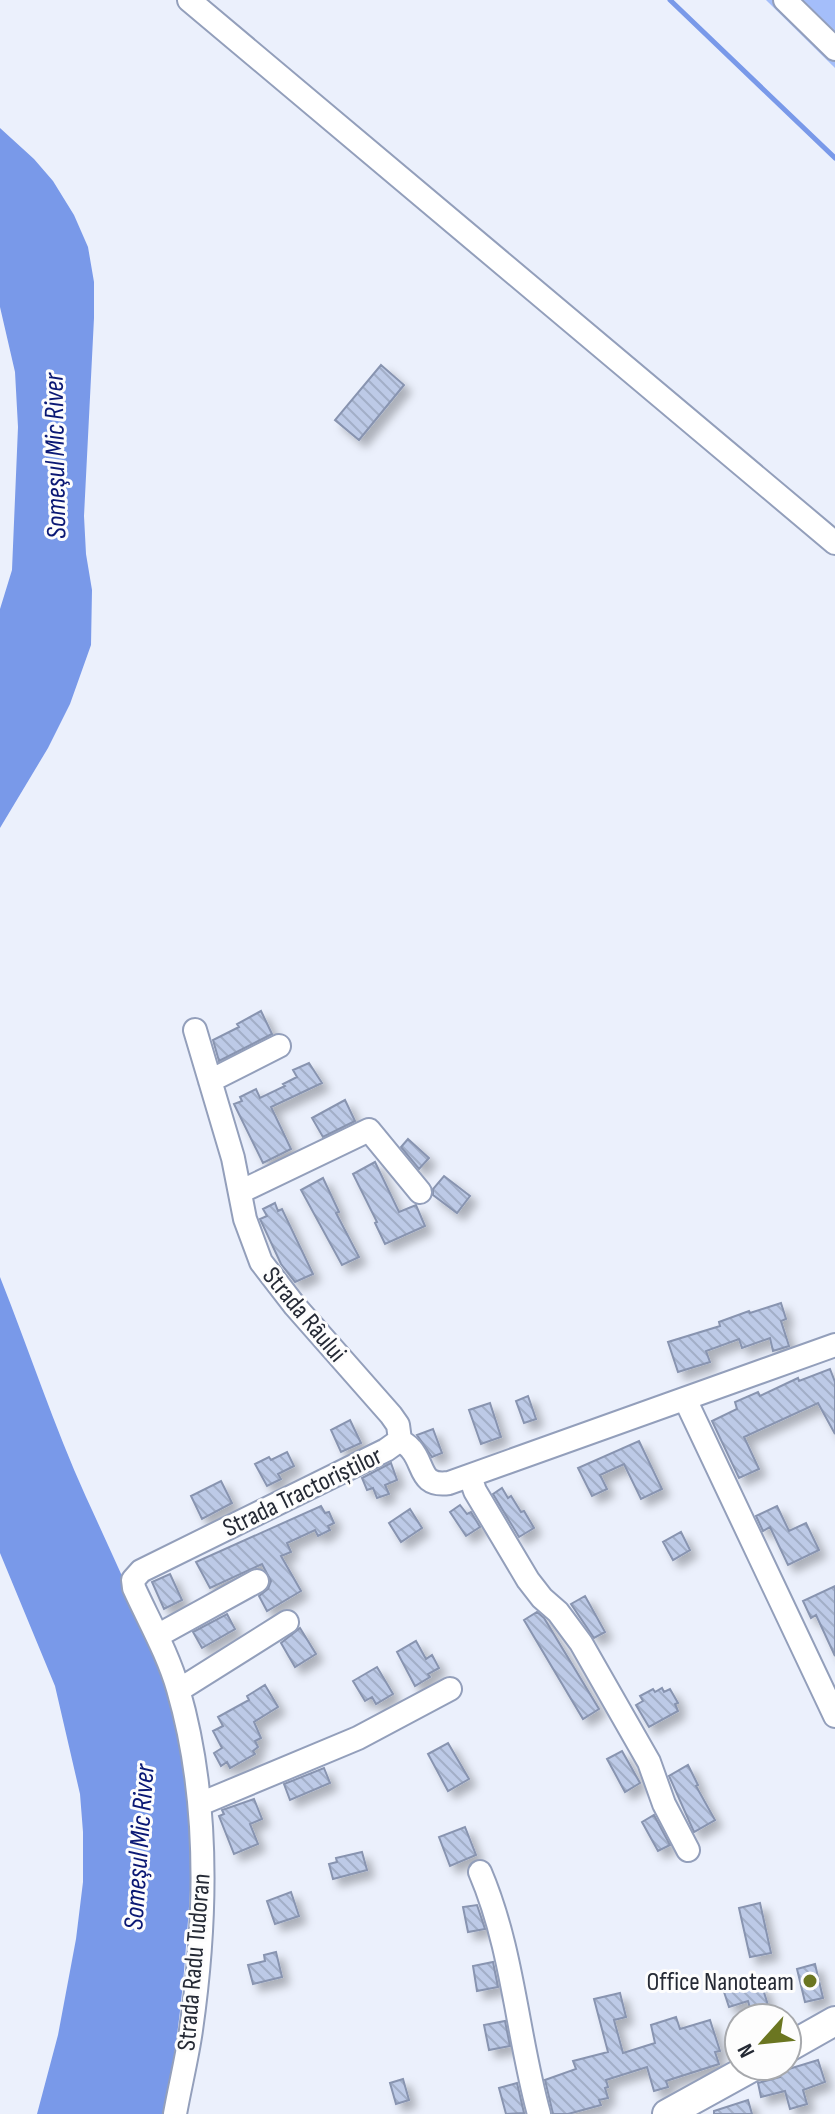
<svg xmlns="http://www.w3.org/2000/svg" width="835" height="2114" viewBox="0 0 835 2114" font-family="'Sofia Sans Condensed',sans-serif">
	<defs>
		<pattern id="building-back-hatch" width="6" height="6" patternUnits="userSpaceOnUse" patternTransform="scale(2)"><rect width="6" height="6" fill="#bdcae7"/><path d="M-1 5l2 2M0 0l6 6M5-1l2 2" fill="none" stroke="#a2aec7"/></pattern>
		<filter id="shadow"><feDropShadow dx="7" dy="7" stdDeviation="4" flood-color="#0004"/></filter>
	</defs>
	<rect width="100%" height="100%" fill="#ebf0fc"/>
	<!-- grass -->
	<path fill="#a4befa" d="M 766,0 L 835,0 L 835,68 Z"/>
	<!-- water -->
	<path fill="#7999e9" d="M 0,128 L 34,159 L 53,181 L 74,215 L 88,247 L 94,282 L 94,318 L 84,516 L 86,554 L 92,590 L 91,645 L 70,704 L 48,748 L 0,828 L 0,609 L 12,570 L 18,427 L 15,372 L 0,307 Z
		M 0,1277 C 29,1350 54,1426 86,1497 C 133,1600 176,1686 189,1800 C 194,1849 190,1897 186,1946 C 182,2003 175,2058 164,2114 L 37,2114 L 58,2035 L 76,1939 L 83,1882 L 83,1832 L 80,1794 L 55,1686 L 0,1553 Z"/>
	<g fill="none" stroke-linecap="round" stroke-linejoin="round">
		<!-- stream -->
		<path stroke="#7999e9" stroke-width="5" d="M 670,0 L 835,158"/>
	</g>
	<!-- building -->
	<path fill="url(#building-back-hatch)" stroke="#8894b0" stroke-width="2" filter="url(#shadow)" d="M 381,365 L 404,385 L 359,440 L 335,420 Z
		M 261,1011 L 272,1034 L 219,1061 L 213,1040 L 239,1027 L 237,1024 Z
		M 309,1063 L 322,1083 L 271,1107 L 291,1149 L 263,1163 L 234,1104 L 242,1101 L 240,1097 L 256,1089 L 260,1098 L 285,1086 L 283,1084 L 297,1077 L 293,1070 Z
		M 345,1100 L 355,1121 L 323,1137 L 312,1118 Z
		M 408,1139 L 429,1158 L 419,1169 L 401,1147 Z
		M 375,1162 L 399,1212 L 416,1205 L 425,1226 L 385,1244 L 375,1223 L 377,1222 L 353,1174 Z
		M 444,1176 L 470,1196 L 457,1213 L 433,1195 L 433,1189 Z
		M 323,1178 L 339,1212 L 336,1213 L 359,1257 L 342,1265 L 301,1190 Z
		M 275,1203 L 278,1211 L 282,1209 L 313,1274 L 295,1282 L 281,1264 L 260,1219 L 267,1216 L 263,1209 Z
		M 781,1303 L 786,1319 L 781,1321 L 789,1346 L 773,1351 L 770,1338 L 742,1348 L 739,1339 L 706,1351 L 710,1362 L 678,1372 L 668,1342 L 720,1326 L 719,1322 L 749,1311 L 750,1313 Z
		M 830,1369 L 835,1382 L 835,1434 L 818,1403 L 744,1437 L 759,1469 L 739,1478 L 712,1421 L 737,1409 L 735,1402 L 758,1392 L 760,1396 L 798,1378 L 799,1381 Z
		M 528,1396 L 536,1419 L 524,1423 L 516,1401 Z
		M 490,1403 L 501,1437 L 481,1444 L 469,1410 Z
		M 350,1420 L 361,1443 L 341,1452 L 331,1430 Z
		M 433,1429 L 442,1453 L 432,1457 L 417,1435 Z
		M 639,1441 L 662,1489 L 641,1499 L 624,1464 L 600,1475 L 607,1489 L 592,1496 L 578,1468 Z
		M 287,1452 L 294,1466 L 278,1474 L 281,1479 L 267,1486 L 255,1464 L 269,1457 L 271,1460 Z
		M 391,1463 L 397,1480 L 385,1485 L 389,1494 L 377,1498 L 373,1488 L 367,1490 L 362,1478 Z
		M 221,1481 L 232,1503 L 202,1519 L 191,1496 Z
		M 502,1488 L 508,1498 L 511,1496 L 521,1512 L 524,1511 L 534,1528 L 519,1537 L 493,1494 Z
		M 460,1505 L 467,1514 L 471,1512 L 480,1527 L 466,1536 L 450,1512 Z
		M 321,1506 L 325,1513 L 329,1512 L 334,1523 L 328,1526 L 330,1530 L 318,1536 L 315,1530 L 287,1543 L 291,1552 L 281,1556 L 301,1591 L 267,1611 L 259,1596 L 268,1589 L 271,1581 L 262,1564 L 210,1588 L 196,1562 Z
		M 777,1506 L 789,1531 L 806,1523 L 819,1550 L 788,1565 L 770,1527 L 763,1531 L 756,1516 Z
		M 410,1509 L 422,1528 L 401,1542 L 389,1523 Z
		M 681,1532 L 690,1550 L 673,1560 L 663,1542 Z
		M 170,1574 L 182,1600 L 164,1609 L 152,1582 Z
		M 835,1586 L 835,1656 L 816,1615 L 811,1618 L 803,1601 Z
		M 585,1596 L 605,1632 L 594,1638 L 571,1604 Z
		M 537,1612 L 544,1618 L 599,1709 L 583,1719 L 524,1620 Z
		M 227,1614 L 235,1629 L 202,1648 L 193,1632 Z
		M 300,1628 L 316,1654 L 295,1667 L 281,1643 Z
		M 416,1641 L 426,1659 L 432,1655 L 439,1668 L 428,1674 L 430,1677 L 415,1686 L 397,1652 Z
		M 377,1667 L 393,1694 L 376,1704 L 372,1697 L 365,1701 L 353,1681 Z
		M 265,1685 L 278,1707 L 254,1722 L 261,1738 L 255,1741 L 258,1747 L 253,1751 L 255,1754 L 230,1768 L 227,1762 L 221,1766 L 214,1753 L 222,1748 L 213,1731 L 223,1726 L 218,1717 L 249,1700 L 247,1696 Z
		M 662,1688 L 664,1692 L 670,1689 L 678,1703 L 675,1704 L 678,1711 L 649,1727 L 636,1705 L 643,1701 L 640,1696 L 653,1689 L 655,1692 Z
		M 448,1743 L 469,1779 L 448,1791 L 428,1754 Z
		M 622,1751 L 640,1783 L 625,1792 L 607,1759 Z
		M 688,1765 L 698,1785 L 696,1786 L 715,1820 L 694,1832 L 669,1776 Z
		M 324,1768 L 330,1783 L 290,1800 L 284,1784 Z
		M 254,1799 L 262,1819 L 250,1824 L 258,1844 L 234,1854 L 219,1816 L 224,1814 L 222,1810 Z
		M 654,1815 L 670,1845 L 658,1851 L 642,1822 Z
		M 465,1827 L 476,1855 L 450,1866 L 439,1837 Z
		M 362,1852 L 367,1870 L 333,1879 L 329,1864 L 337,1862 L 336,1858 Z
		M 291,1892 L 299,1916 L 275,1924 L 267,1901 Z
		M 760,1903 L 771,1953 L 750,1957 L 739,1908 Z
		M 477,1905 L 485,1929 L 468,1932 L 463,1907 Z
		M 276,1952 L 282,1977 L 253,1984 L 248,1965 L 265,1961 L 264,1955 Z
		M 493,1962 L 498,1987 L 477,1991 L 473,1966 Z
		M 815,1964 L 823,1998 L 805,2002 L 797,1969 Z
		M 755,1983 L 756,1988 L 762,1986 L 772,2018 L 753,2018 L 748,2001 L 729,2007 L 724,1992 Z
		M 620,1993 L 626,2017 L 614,2020 L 623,2053 L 655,2043 L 651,2025 L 676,2017 L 680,2029 L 710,2020 L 720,2051 L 715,2052 L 719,2064 L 666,2081 L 668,2087 L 654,2091 L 647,2067 L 606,2080 L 608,2087 L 605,2088 L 608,2098 L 599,2100 L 601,2105 L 568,2114 L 553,2114 L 545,2080 L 576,2069 L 573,2061 L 608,2052 L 594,1999 Z
		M 505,2021 L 510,2046 L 489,2050 L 484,2025 Z
		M 818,2060 L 825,2082 L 803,2090 L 807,2104 L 790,2109 L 785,2091 L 761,2097 L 758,2083 L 780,2077 L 779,2072 Z
		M 403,2079 L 409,2100 L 396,2104 L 390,2083 Z
		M 517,2083 L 524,2113 L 506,2114 L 499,2088 Z
		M 748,2100 L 752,2114 L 714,2114 L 714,2111 Z"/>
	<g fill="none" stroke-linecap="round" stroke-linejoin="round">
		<defs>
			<path id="minor" d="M 189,0 L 835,543
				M 785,0 L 835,49
				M 195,1030 L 233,1158 L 245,1219 L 261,1262 L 295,1306 L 391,1415 L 398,1425 L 400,1440
				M 210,1081 L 279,1046
				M 240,1192 L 369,1130 L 420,1192
				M 685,1399 L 835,1716
				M 400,1440 C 403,1443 408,1445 411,1449 C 425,1465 419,1487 449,1483 L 835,1345
				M 470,1476 L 475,1491 L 528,1580 L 542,1598 L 558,1612 L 581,1643 L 649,1762 L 664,1804 L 688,1850
				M 157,1636 L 257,1581
				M 179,1690 L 287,1622
				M 200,1804 L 358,1738 L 450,1689
				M 480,1872 C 513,1949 517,2034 539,2114
				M 175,2114 C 180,2086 187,2058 191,2030 C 207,1918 210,1799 178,1689 C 168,1654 149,1621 134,1588 L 133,1580 L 141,1571 L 386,1450 L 400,1440"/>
			<path id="major" d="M 787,2048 L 835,2021
				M 667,2114 L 754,2066"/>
		</defs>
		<!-- minor casing -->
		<use href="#minor" stroke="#939fbb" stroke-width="26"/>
		<!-- major casing -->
		<use href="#major" stroke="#939fbb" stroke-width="32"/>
		<!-- minor -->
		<use href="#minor" stroke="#fff" stroke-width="22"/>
		<!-- major -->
		<use href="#major" stroke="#fff" stroke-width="28"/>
	</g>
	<!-- markers -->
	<circle fill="#6b7621" stroke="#fdfdfd" stroke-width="3" cx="810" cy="1981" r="8"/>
	<g text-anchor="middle" stroke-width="6" stroke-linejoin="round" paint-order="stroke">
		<!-- street labels -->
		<g font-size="26" fill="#252a35" stroke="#fdfdfd">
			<text transform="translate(305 1314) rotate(50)" y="9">Strada Râului</text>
			<text transform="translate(302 1491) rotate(-26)" y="9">Strada Tractoriștilor</text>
			<text transform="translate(193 1962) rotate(-85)" y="9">Strada Radu Tudoran</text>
		</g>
		<!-- poi labels -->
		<g font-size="26" fill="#252a35" stroke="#fdfdfd" text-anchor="end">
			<text x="794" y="1990">Office Nanoteam</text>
		</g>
		<!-- water labels -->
		<g font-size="28" font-style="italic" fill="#0a1874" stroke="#fdfdfd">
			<text transform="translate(54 456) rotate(-91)" y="10">Someşul Mic River</text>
			<text transform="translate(138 1847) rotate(-86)" y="10">Someşul Mic River</text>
		</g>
	</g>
	<!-- north arrow -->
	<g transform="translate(763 2042) rotate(243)"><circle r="38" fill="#fdfdfd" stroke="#a7a9ad" stroke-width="2"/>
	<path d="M0-6L14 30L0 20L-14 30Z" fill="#6b7621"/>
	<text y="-12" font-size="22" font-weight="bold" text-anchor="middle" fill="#252a35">N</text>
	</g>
</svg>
